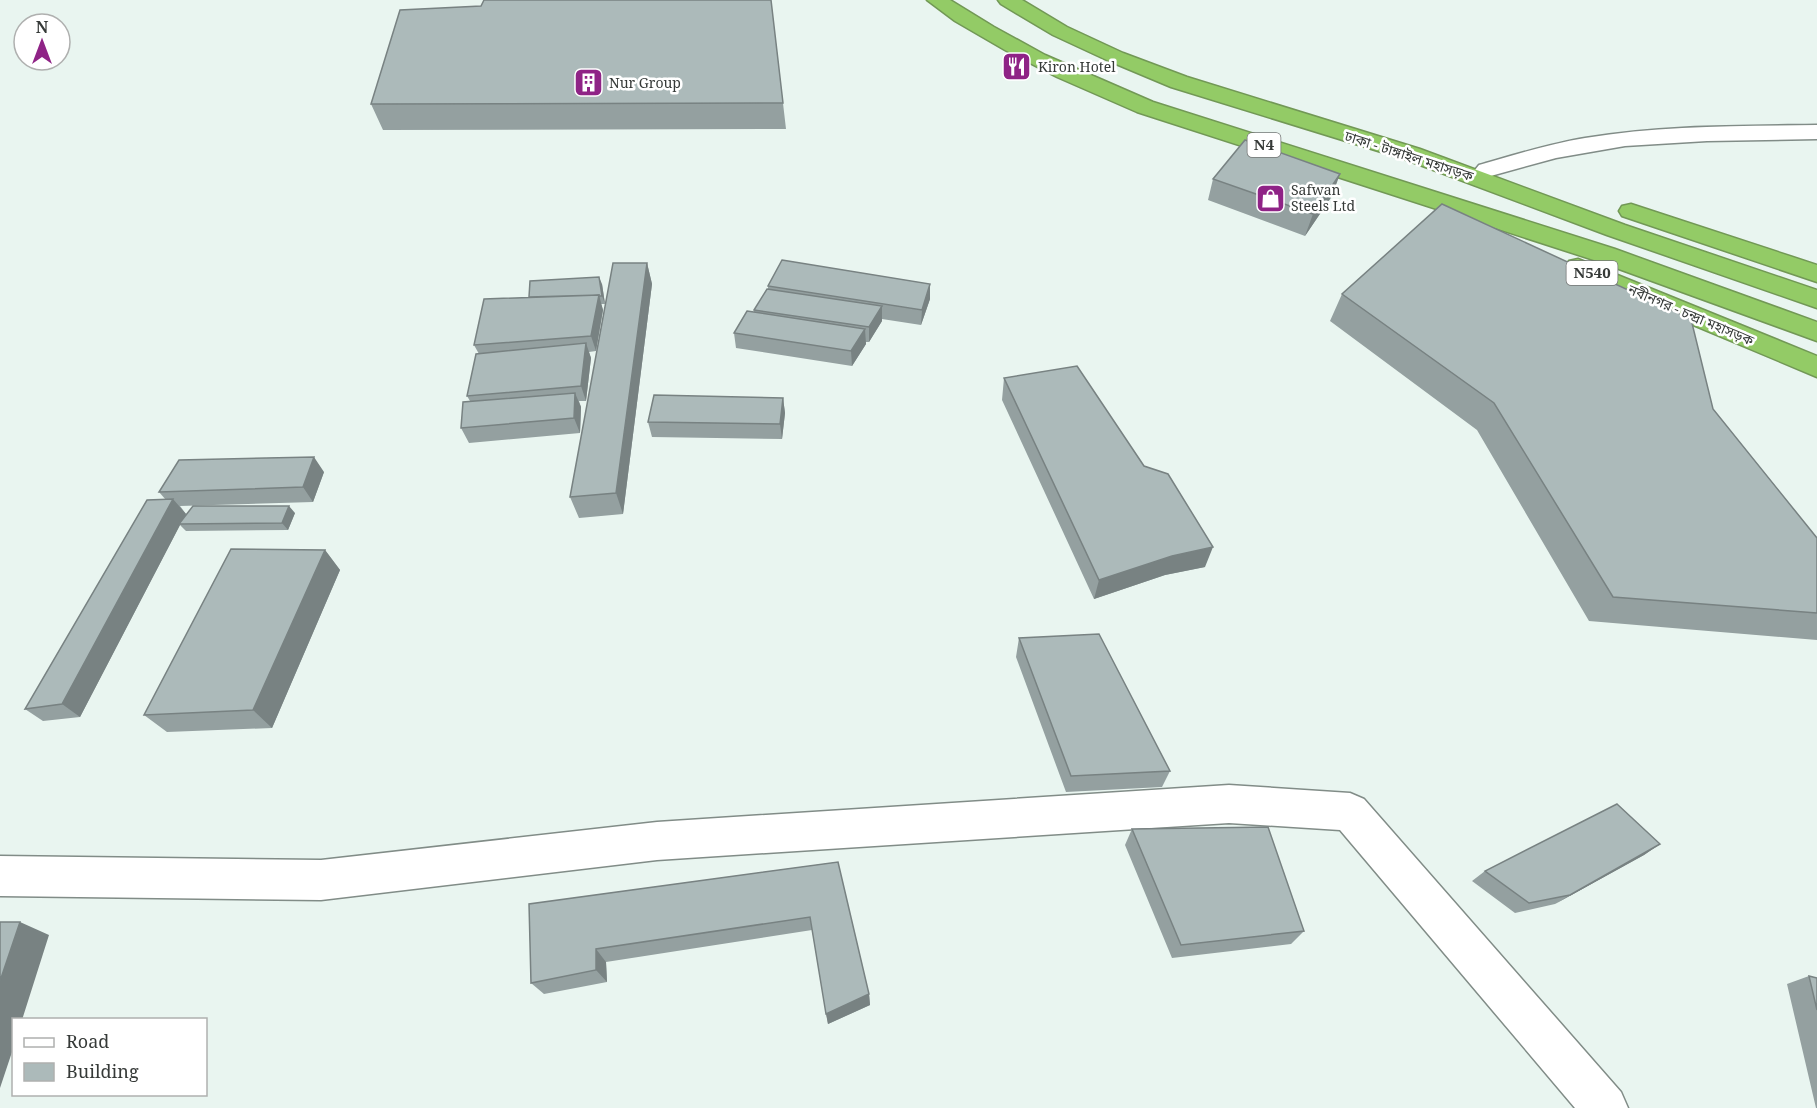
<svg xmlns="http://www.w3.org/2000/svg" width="1817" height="1108" viewBox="0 0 1817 1108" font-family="'Noto Serif','Noto Sans Bengali',serif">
	<rect width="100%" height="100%" fill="#e9f5f0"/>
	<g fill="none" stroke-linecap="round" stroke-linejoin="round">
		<defs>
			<path id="minor" d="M 1817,125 L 1817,139 L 1707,141 L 1625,146 L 1556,158 L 1487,177 L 1479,175 L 1475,170 L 1479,165 C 1514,155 1549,144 1585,138 C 1662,125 1739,126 1817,125 Z
				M 1229,785 L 1350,793 L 1364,799 L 1621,1092 L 1628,1108 L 1575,1108 L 1340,830 L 1229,823 L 657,860 L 321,900 L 0,896 L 0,856 L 321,860 L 657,822 Z"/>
			<path id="highway" d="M 927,0 L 950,0 L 994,27 L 1045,55 L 1153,102 L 1615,249 L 1817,322 L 1817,341 L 1597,261 L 1137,112 L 1057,77 L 1005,50 L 955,21 Z
				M 998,0 L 1022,0 L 1067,27 L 1123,53 L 1187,77 L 1420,149 L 1625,225 L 1817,290 L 1817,308 L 1607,235 L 1404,159 L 1171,87 L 1109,61 L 1053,35 L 1001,4 Z
				M 1631,204 L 1817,265 L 1817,282 L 1622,216 L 1619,211 L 1622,206 Z
				M 1578,259 L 1817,356 L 1817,377 L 1569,273 L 1565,267 L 1569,261 Z"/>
		</defs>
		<!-- minor casing -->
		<use href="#minor" stroke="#818c87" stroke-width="3"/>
		<!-- highway casing -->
		<use href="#highway" stroke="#729856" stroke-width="3"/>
		<!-- minor -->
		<use href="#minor" fill="#fff" fill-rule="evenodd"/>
		<!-- highway -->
		<use href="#highway" fill="#93cb66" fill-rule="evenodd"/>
	</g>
	<!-- wall -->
	<path fill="#94a0a0" d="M 771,0 L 786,129 L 383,130 L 371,104 Z
		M 1213,179 L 1332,196 L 1305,236 L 1208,200 Z
		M 647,263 L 652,284 L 623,514 L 579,518 L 570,497 Z
		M 602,284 L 605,304 L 601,304 L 603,310 L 596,351 L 589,352 L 591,358 L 586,401 L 579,401 L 581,407 L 580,433 L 469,443 L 461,428 L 470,401 L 467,396 L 479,354 L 474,345 L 529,297 Z
		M 768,286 L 930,299 L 921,325 L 882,319 L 882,321 L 869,342 L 866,342 L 866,344 L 852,366 L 736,348 L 734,333 L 754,312 L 754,310 L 768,289 Z
		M 1342,294 L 1713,409 L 1817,538 L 1817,640 L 1589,621 L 1477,430 L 1330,321 Z
		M 1004,378 L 1205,567 L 1165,575 L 1094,599 L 1002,400 Z
		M 783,398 L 785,413 L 782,439 L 652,437 L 648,422 Z
		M 324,472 L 313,502 L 180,506 L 186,514 L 185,517 L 295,513 L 288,530 L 186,531 L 180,525 L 80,717 L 43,721 L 25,709 L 166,500 L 159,492 Z
		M 325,550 L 340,570 L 272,728 L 167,732 L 144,715 Z
		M 1019,638 L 1170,771 L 1162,787 L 1066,792 L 1016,657 Z
		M 1132,829 L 1304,931 L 1291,944 L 1172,958 L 1125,845 Z
		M 1660,844 L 1644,855 L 1555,904 L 1515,913 L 1472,881 L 1485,871 Z
		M 838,862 L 869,994 L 870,1005 L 828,1024 L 812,930 L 606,962 L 607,982 L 544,994 L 531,983 L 529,904 Z
		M 1809,976 L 1817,978 L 1817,1108 L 1816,1108 L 1787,984 Z"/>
	<!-- shaded-wall -->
	<path fill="#788282" d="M 1340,174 L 1332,196 L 1305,236 L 1313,214 Z
		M 647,263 L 652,284 L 623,514 L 616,493 Z
		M 599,277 L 602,284 L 605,304 L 602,296 Z
		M 930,284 L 930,299 L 921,325 L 922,310 Z
		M 599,295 L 603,310 L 596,351 L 591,336 Z
		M 882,306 L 882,321 L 869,342 L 869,327 Z
		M 865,329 L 866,344 L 852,366 L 851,351 Z
		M 586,343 L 591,358 L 586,401 L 581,386 Z
		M 575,393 L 581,407 L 580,433 L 574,418 Z
		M 783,398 L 785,413 L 782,439 L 780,424 Z
		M 314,457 L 324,472 L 313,502 L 303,487 Z
		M 173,499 L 186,514 L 181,524 L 179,524 L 180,525 L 80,717 L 62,704 Z
		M 289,506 L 295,513 L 288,530 L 282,523 Z
		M 1213,547 L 1205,567 L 1165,575 L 1094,599 L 1099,580 L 1172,556 Z
		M 325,550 L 340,570 L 272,728 L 253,710 Z
		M 1660,844 L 1644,855 L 1555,904 L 1570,895 Z
		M 20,922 L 49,935 L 22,1020 L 14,1020 L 14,1046 L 0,1088 L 0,981 Z
		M 596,949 L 606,962 L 607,982 L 596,970 Z
		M 869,994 L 870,1005 L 828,1024 L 826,1014 Z"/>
	<!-- building -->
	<path fill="#acbaba" stroke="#788282" stroke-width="1.5" d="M 484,0 L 771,0 L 783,103 L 371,104 L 400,10 L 481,6 Z
		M 1245,140 L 1340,174 L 1313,214 L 1213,179 Z
		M 1442,204 L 1691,319 L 1713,409 L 1817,538 L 1817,613 L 1613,597 L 1494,403 L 1342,294 Z
		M 782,260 L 930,284 L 922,310 L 768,286 Z
		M 613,263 L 647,263 L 616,493 L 570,497 Z
		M 599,277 L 602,296 L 599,296 L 599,295 L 529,297 L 530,281 Z
		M 767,289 L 882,306 L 869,327 L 754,310 Z
		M 599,295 L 591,336 L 474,345 L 484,299 Z
		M 747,311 L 865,329 L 851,351 L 734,333 Z
		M 586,343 L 581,386 L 467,396 L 476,354 Z
		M 1077,366 L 1144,466 L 1168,474 L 1213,547 L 1172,556 L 1099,580 L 1004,378 Z
		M 575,393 L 574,418 L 461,428 L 463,402 Z
		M 654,395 L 783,398 L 780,424 L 648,422 Z
		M 314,457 L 303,487 L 159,492 L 179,460 Z
		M 173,499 L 62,704 L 25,709 L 147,500 Z
		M 193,506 L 289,506 L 282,523 L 179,524 Z
		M 231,549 L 325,550 L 253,710 L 144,715 Z
		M 1099,634 L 1170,771 L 1071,776 L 1019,638 Z
		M 1617,804 L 1660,844 L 1570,895 L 1529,903 L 1485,871 Z
		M 1268,827 L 1304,931 L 1181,945 L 1132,829 Z
		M 838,862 L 869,994 L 826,1014 L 810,917 L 596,949 L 596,970 L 531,983 L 529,904 Z
		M 0,922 L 20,922 L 0,981 Z
		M 1809,976 L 1817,978 L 1817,1010 Z"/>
	<!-- icons -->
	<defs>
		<symbol id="restaurant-square" viewBox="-11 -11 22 22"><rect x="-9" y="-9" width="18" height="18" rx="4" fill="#8f2386" stroke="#fff"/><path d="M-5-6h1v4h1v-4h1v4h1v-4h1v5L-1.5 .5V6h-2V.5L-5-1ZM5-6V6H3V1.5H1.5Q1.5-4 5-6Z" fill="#fff"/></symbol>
		<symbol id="building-square" viewBox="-11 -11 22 22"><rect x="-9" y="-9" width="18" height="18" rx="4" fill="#8f2386" stroke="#fff"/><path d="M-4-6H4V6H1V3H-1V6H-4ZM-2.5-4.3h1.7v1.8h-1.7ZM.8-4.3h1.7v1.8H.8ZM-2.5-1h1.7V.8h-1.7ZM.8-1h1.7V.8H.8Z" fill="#fff"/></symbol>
		<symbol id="shop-square" viewBox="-11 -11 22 22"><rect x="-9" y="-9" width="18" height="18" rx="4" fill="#8f2386" stroke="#fff"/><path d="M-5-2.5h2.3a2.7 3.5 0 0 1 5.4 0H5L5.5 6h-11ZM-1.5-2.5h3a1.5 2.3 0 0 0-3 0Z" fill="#fff"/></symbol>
	</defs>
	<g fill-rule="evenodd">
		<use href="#restaurant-square" x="1000" y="50" width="33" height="33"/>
		<use href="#building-square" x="572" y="66" width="33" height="33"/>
		<use href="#shop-square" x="1254" y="182" width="33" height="33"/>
	</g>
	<g text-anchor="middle" stroke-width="5" stroke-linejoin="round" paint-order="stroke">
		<!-- far-poi labels -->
		<g font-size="14" fill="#363a38" stroke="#fff" text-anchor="start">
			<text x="1038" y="72">Kiron Hotel</text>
			<text x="609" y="88">Nur Group</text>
			<text x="1291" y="195">Safwan<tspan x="1291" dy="16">Steels Ltd</tspan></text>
		</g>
		<!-- far-street labels -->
		<g font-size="14" fill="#363a38" stroke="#fff">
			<text transform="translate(1409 156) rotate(18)" y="5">ঢাকা - টাঙ্গাইল মহাসড়ক</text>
			<text transform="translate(1691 315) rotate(23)" y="5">নবীনগর - চন্দ্রা মহাসড়ক</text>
		</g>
		<!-- shield labels -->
		<g fill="#fff" stroke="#727574" stroke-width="1.5">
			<rect x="1247.5" y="133" width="33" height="24" rx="4.5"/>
			<rect x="1566.5" y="261" width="51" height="24" rx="4.5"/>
		</g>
		<g font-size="15" font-weight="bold" fill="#363a38">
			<text x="1264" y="150">N4</text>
			<text x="1592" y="278">N540</text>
		</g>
	</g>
	<!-- legend -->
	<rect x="12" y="1018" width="195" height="78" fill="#ffffff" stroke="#afb0af" stroke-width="1.5"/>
	<rect x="24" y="1038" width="30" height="9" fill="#ffffff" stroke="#afb0af" stroke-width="1.5"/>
	<text x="66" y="1048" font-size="18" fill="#363a38">Road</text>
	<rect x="24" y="1063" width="30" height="18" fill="#acbaba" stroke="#afb0af" stroke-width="1.5"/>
	<text x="66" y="1078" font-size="18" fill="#363a38">Building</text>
	<!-- north arrow -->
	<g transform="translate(42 42)"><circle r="28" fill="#ffffff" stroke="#afb0af" stroke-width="1.5"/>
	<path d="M0-4.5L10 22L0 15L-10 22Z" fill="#8f2386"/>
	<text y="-9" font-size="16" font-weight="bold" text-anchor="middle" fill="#363a38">N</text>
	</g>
</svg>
